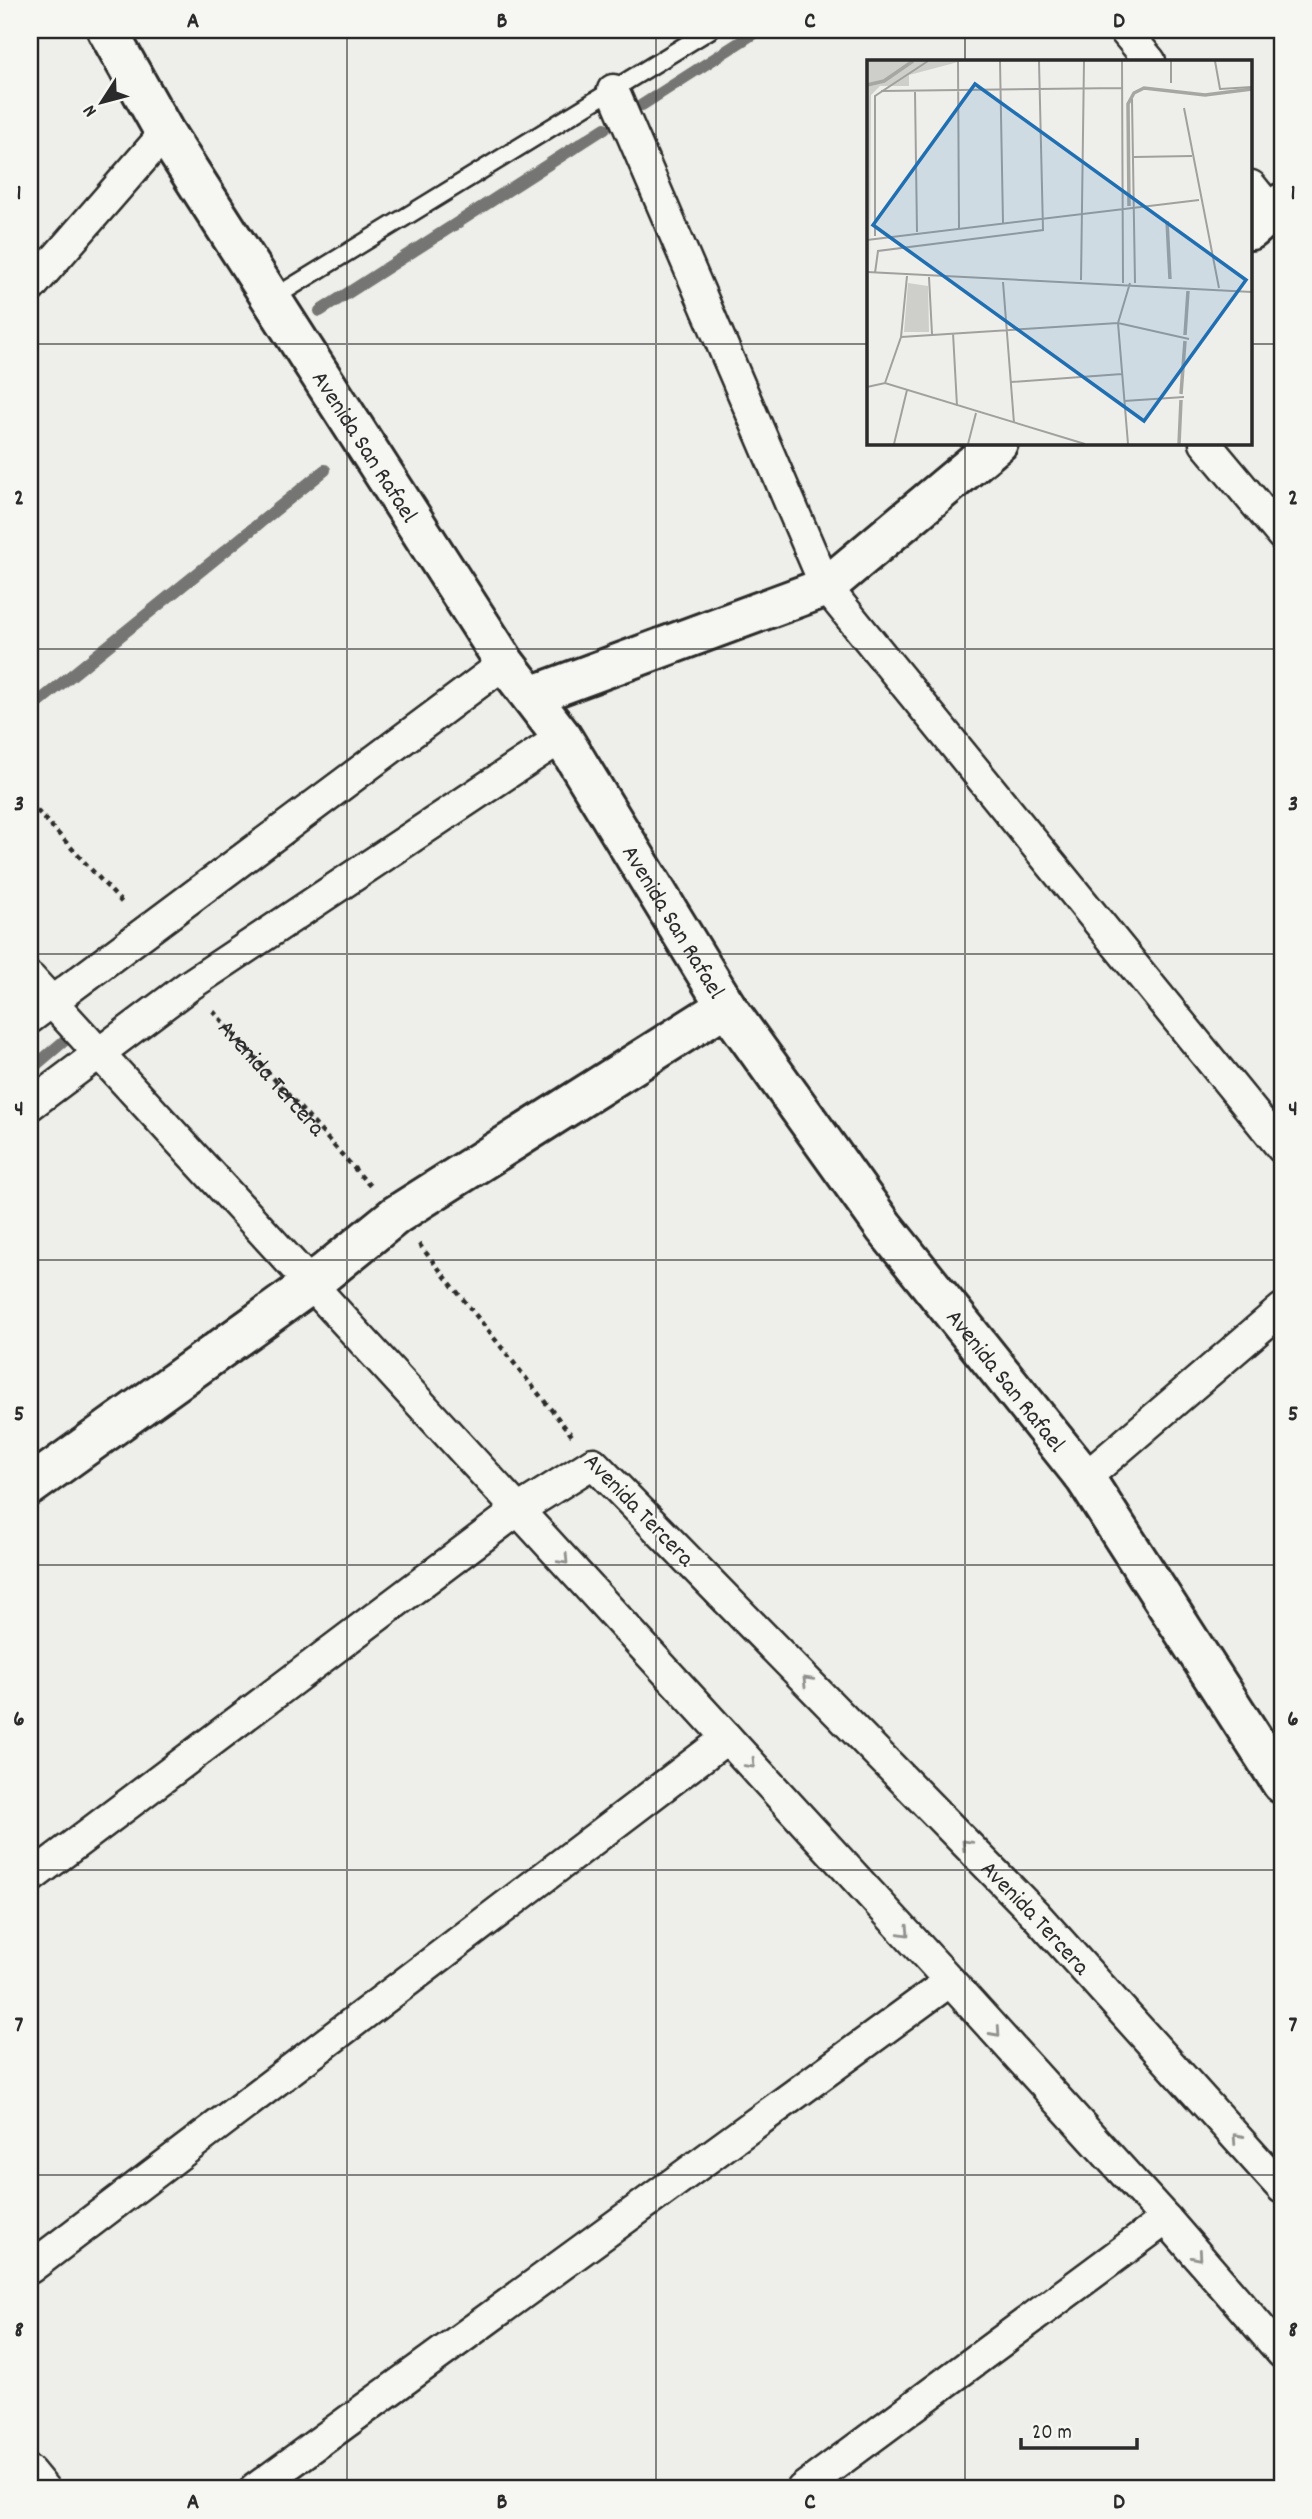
<svg xmlns="http://www.w3.org/2000/svg" width="1312" height="2519" viewBox="0 0 1312 2519" font-family="Dekko,sans-serif">
	<rect width="100%" height="100%" fill="#eeeeea"/>
	<filter id="ink" filterUnits="userSpaceOnUse"><feTurbulence type="fractalNoise" baseFrequency=".0143" numOctaves="2"/><feDisplacementMap in="SourceGraphic" scale="14" xChannelSelector="R" yChannelSelector="G"/><feConvolveMatrix kernelMatrix="1 2 1 2 8 2 1 2 1" color-interpolation-filters="sRGB"/></filter>
	<g filter="url(#ink)">
		<g fill="none" stroke-linecap="round" stroke-linejoin="round">
			<!-- stream -->
			<path stroke="#757573" stroke-width="12" d="M 642,105 L 759,30
				M 320,311 L 605,128
				M 30,709 L 325,470
				M 30,1070 L 70,1036"/>
			<defs>
				<path id="service" d="M 270,300 L 710,30"/>
				<g id="minor">
					<path d="M 1124,30 L 1150,61"/>
					<path d="M 613,90 L 826,587 L 1282,1148"/>
					<path d="M 1251,186 L 1272,212"/>
					<path d="M 30,288 L 165,133"/>
					<path d="M 1205,443 L 1282,535"/>
					<path d="M 30,978 L 950,1981 L 1166,2219 L 1282,2353"/>
					<path d="M 30,1018 L 505,663"/>
					<path d="M 30,1105 L 190,985 L 562,737"/>
					<path d="M 1085,1478 L 1282,1309"/>
					<path id="s2" d="M 30,1878 L 518,1510 L 593,1463 L 1035,1914 L 1282,2188"/>
					<path d="M 30,2268 L 727,1738"/>
					<path d="M 30,2472 L 44,2489"/>
					<path d="M 255,2489 L 950,1981"/>
					<path d="M 802,2489 L 1166,2219"/>
				</g>
				<g id="tertiary">
					<path id="s3" d="M 107,30 L 165,133 L 505,663 L 562,737 L 726,1006 L 884,1227 L 1085,1478 L 1282,1784"/>
					<path d="M 1251,230 L 1282,203"/>
					<path d="M 531,696 L 826,587 L 998,443"/>
					<path d="M 30,1486 L 311,1284 L 396,1215 L 726,1006"/>
				</g>
			</defs>
			<!-- service casing -->
			<use href="#service" stroke="#2b2b2b" stroke-width="21"/>
			<!-- minor casing -->
			<use href="#minor" stroke="#2b2b2b" stroke-width="35"/>
			<!-- tertiary casing -->
			<use href="#tertiary" stroke="#2b2b2b" stroke-width="44"/>
			<!-- path -->
			<g stroke="#2b2b2b" stroke-width="4.5" stroke-dasharray="5 5" stroke-linecap="butt">
				<path d="M 30,803 L 124,905"/>
				<path id="s1" d="M 213,1011 L 371,1187"/>
				<path d="M 419,1244 L 573,1437"/>
			</g>
			<!-- service -->
			<use href="#service" stroke="#f6f6f2" stroke-width="16"/>
			<!-- minor -->
			<use href="#minor" stroke="#f6f6f2" stroke-width="30"/>
			<!-- tertiary -->
			<use href="#tertiary" stroke="#f6f6f2" stroke-width="38"/>
		</g>
		<!-- one-way arrows -->
		<defs><path id="oneway-chevron" d="M-2-3.5L2.5 0L-2 3.5" fill="none" stroke-width="1.6" stroke-linecap="round" stroke-linejoin="round" transform="scale(1.75)"/></defs>
		<g stroke="#90908e">
			<use href="#oneway-chevron" transform="translate(564 1560) rotate(47)"/>
			<use href="#oneway-chevron" transform="translate(807 1681) rotate(-134)"/>
			<use href="#oneway-chevron" transform="translate(751 1764) rotate(47)"/>
			<use href="#oneway-chevron" transform="translate(966 1844) rotate(-134)"/>
			<use href="#oneway-chevron" transform="translate(905 1932) rotate(47)"/>
			<use href="#oneway-chevron" transform="translate(996 2032) rotate(48)"/>
			<use href="#oneway-chevron" transform="translate(1237 2138) rotate(-132)"/>
			<use href="#oneway-chevron" transform="translate(1198 2256) rotate(49)"/>
		</g>
	</g>
	<!-- grid -->
	<path fill="none" stroke="#2b2b2b" stroke-width="2" stroke-opacity="0.55" d="M 347,30 L 347,2489M 656,30 L 656,2489M 965,30 L 965,61M 30,344 L 869,344M 1251,344 L 1282,344M 965,443 L 965,2489M 30,649 L 1282,649M 30,954 L 1282,954M 30,1260 L 1282,1260M 30,1565 L 1282,1565M 30,1870 L 1282,1870M 30,2175 L 1282,2175"/>
	<g text-anchor="middle" stroke-width="5" stroke-linejoin="round" paint-order="stroke">
		<!-- street labels -->
		<g font-size="24" fill="#2b2b2b" stroke="#f6f6f2">
			<text dy="8" stroke="none"><textPath href="#s3" startOffset="490">Avenida San Rafael</textPath></text>
			<text dy="8" stroke="none"><textPath href="#s3" startOffset="1057">Avenida San Rafael</textPath></text>
			<text dy="8" stroke="none"><textPath href="#s1" startOffset="89">Avenida Tercera</textPath></text>
			<text dy="8" stroke="none"><textPath href="#s3" startOffset="1624">Avenida San Rafael</textPath></text>
			<text transform="translate(640 1509) rotate(46)" y="8">Avenida Tercera</text>
			<text dy="8" stroke="none"><textPath href="#s2" startOffset="1334">Avenida Tercera</textPath></text>
		</g>
	</g>
	<!-- overview -->
	<g transform="translate(867 60)">
		<rect width="385" height="385" fill="#eeeeea"/>
		<path d="M 0,1 L 95,1 L 42,15 L 42,26 L 13,26 L 4,35 L 3,208 ZM 41,223 L 61,226 L 62,272 L 37,272 Z" fill="#cececa"/>
		<path fill="none" stroke="#a6a6a3" stroke-width="3.5" d="M 0,25 L 17,21 L 46,1M 262,146 L 261,44 L 267,33 L 277,28 L 338,35 L 385,29M 300,161 L 303,219M 318,275 L 321,231M 314,334 L 318,281M 312,384 L 314,340"/>
		<path fill="none" stroke="#a0a09e" stroke-width="2" d="M 91,1 L 92,168M 133,1 L 136,163M 255,1 L 256,223M 304,1 L 304,23M 348,1 L 353,29 L 385,27M 14,31 L 255,28M 48,32 L 50,172M 265,39 L 268,223M 317,48 L 352,228M 267,97 L 325,96M 8,176 L 8,36 L 61,1M 0,180 L 332,140M 0,212 L 385,232M 8,213 L 11,191 L 176,170 L 172,1M 62,217 L 65,274M 214,220 L 217,1M 136,222 L 147,363M 86,273 L 90,346M 34,277 L 251,263 L 322,279M 144,322 L 255,314M 18,323 L 34,277 L 40,216M 0,327 L 18,323 L 218,384M 257,341 L 317,337M 27,384 L 40,330M 101,384 L 109,353M 261,384 L 251,263 L 263,223"/>
		<path fill="#1f6fb2" fill-opacity="0.15" stroke="#1f6fb2" stroke-width="3.5" d="M 108,24 L 379,220 L 277,361 L 6,165 Z"/>
		<rect width="385" height="385" fill="none" stroke="#2b2b2b" stroke-width="3.5"/>
	</g>
	<!-- margin -->
	<rect width="1312" height="2519" fill="none" stroke="#f6f6f2" stroke-width="77"/>
	<!-- north arrow -->
	<g transform="translate(102 102) rotate(234)" stroke="#f6f6f2" stroke-width="5" paint-order="stroke">
	<path d="M0-5L12 26L0 18L-12 26Z" fill="#2b2b2b"/>
	<text y="-10" font-size="19" font-weight="bold" text-anchor="middle" fill="#2b2b2b">N</text>
	</g>
	<!-- scale -->
	<path d="M1021 2438v10h116v-10" fill="none" stroke="#2b2b2b" stroke-width="3.5"/>
	<text x="1032" y="2438" font-size="21" fill="#2b2b2b" stroke="#f6f6f2" stroke-width="5" paint-order="stroke">20 m</text>
	<rect x="38" y="38" width="1236" height="2442" fill="none" stroke="#2b2b2b" stroke-width="2.5"/>
	<g font-size="23" text-anchor="middle" font-weight="bold" fill="#2b2b2b">
		<text x="193" y="27">A</text>
		<text x="502" y="27">B</text>
		<text x="810" y="27">C</text>
		<text x="1119" y="27">D</text>
		<text x="19" y="199">1</text>
		<text x="1293" y="199">1</text>
		<text x="19" y="504">2</text>
		<text x="1293" y="504">2</text>
		<text x="19" y="810">3</text>
		<text x="1293" y="810">3</text>
		<text x="19" y="1115">4</text>
		<text x="1293" y="1115">4</text>
		<text x="19" y="1420">5</text>
		<text x="1293" y="1420">5</text>
		<text x="19" y="1725">6</text>
		<text x="1293" y="1725">6</text>
		<text x="19" y="2031">7</text>
		<text x="1293" y="2031">7</text>
		<text x="19" y="2336">8</text>
		<text x="1293" y="2336">8</text>
		<text x="193" y="2508">A</text>
		<text x="502" y="2508">B</text>
		<text x="810" y="2508">C</text>
		<text x="1119" y="2508">D</text>
	</g>
</svg>
